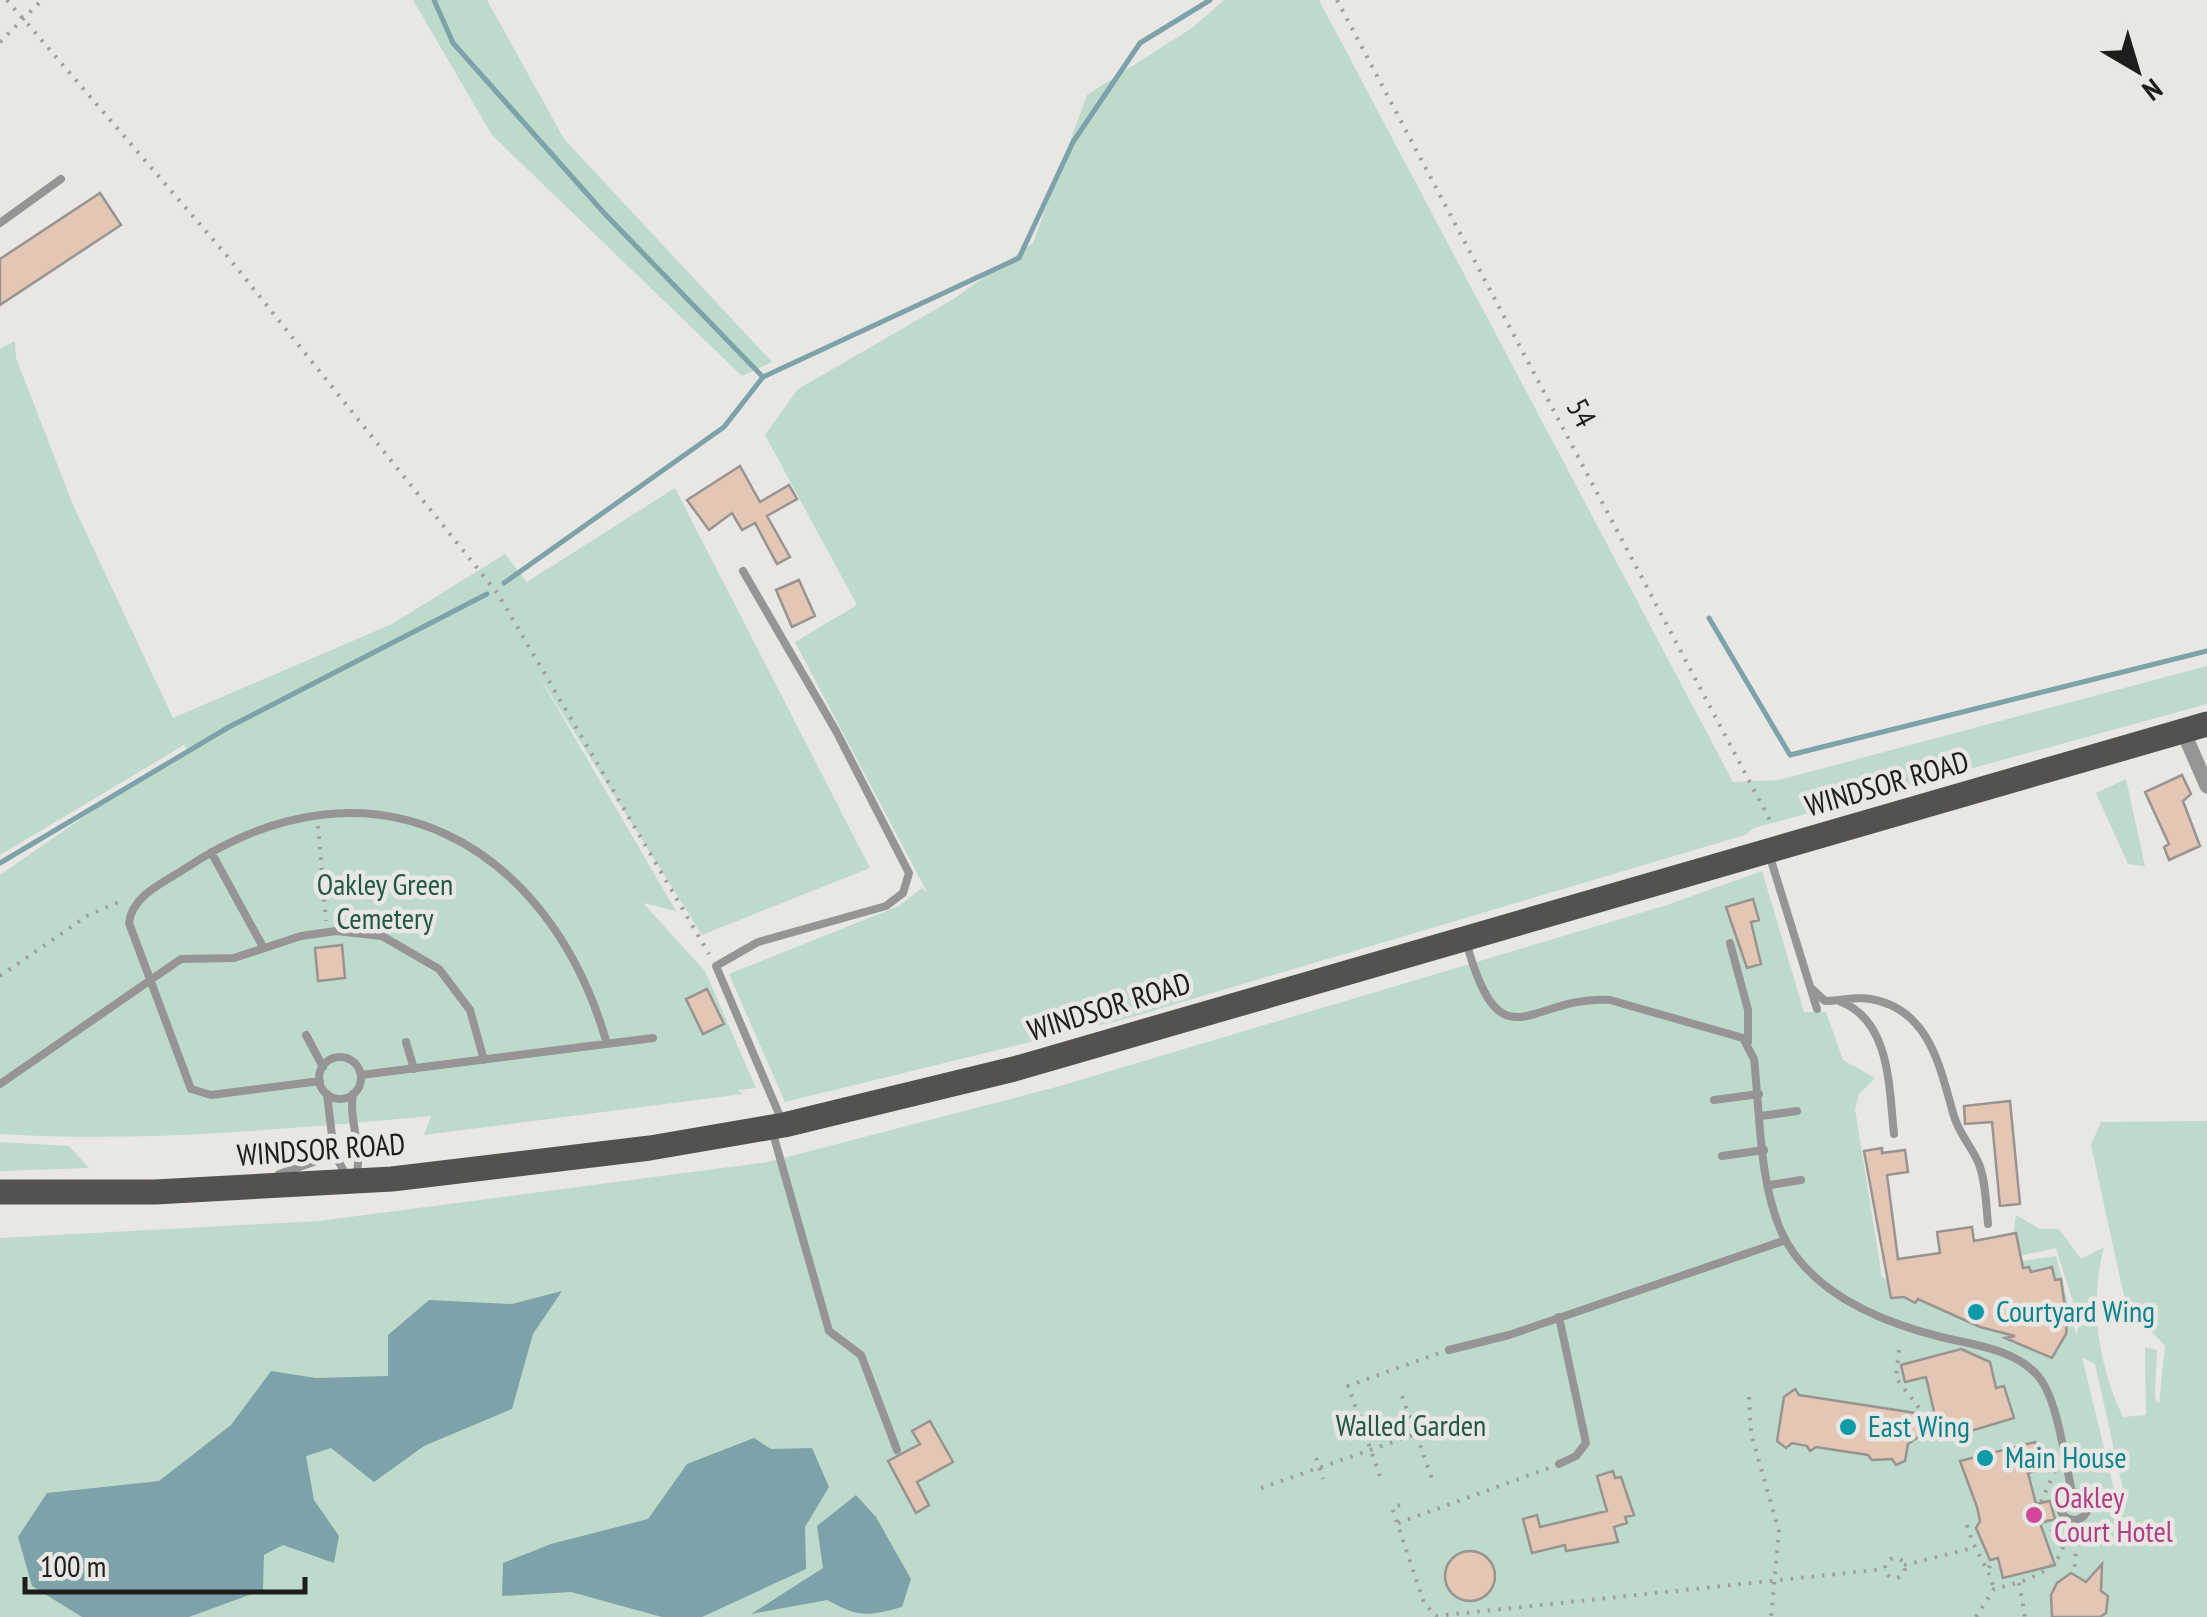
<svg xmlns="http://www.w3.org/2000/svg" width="2207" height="1617" viewBox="0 0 2207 1617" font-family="'PT Sans Narrow',sans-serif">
	<rect width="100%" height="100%" fill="#e8e7e3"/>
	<!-- green -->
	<path fill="#bedacb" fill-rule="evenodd" d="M 413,0 L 487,0 L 564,139 L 772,362 L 742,376 L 492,135 Z
		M 1224,0 L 1319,0 L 1733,782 L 1779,780 L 2207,666 L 2207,704 L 1754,828 L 1745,835 L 1125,1019 L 785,1102 L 729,974 L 899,906 L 922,888 L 927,892 L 795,642 L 857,605 L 765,435 L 798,389 L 952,300 L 1033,243 L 1087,95 L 1192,28 Z
		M 15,341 L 16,358 L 73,505 L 173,718 L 392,624 L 505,554 L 527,582 L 675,488 L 870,868 L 702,935 L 537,673 L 676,911 L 643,903 L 705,971 L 756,1088 L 738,1090 L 743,1094 L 424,1135 L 431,1116 C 286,1129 145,1143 0,1134 L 0,875 L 154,768 L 188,751 L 184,745 L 0,855 L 0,349 Z
		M 2126,779 L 2145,866 L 2128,864 L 2096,793 Z
		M 1762,871 L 1804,1012 L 1826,1012 L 1843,1060 L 1875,1078 L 1859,1094 L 1855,1109 L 1882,1277 L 1890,1281 L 2056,1256 L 2076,1334 L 2080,1324 L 2056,1248 L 2010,1258 L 2016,1215 L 2040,1229 L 2059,1229 L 2081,1259 L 2104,1247 C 2089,1303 2098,1365 2123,1417 L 2146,1415 L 2145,1347 L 2157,1350 L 2155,1398 L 2159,1404 L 2165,1346 L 2126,1305 L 2091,1145 L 2101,1122 L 2207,1121 L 2207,1617 L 0,1617 L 0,1238 L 319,1221 L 768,1162 L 1060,1086 L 1664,906 ZM 2082,1357 L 2095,1364 L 2126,1503 L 2120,1514 Z
		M 0,1142 L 69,1146 L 89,1168 L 0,1171 Z"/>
	<!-- water -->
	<path fill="#7da2a9" d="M 562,1291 L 533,1334 L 512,1409 L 424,1446 L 374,1482 L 331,1448 L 306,1456 L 314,1500 L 339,1536 L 334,1563 L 283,1545 L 264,1555 L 263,1590 L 189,1617 L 82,1617 L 32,1586 L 18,1537 L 47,1493 L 159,1481 L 231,1425 L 271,1371 L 316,1378 L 388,1376 L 388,1335 L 429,1300 L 512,1304 Z
		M 754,1438 L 771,1449 L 812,1448 L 829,1487 L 805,1527 L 806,1569 L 702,1617 L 662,1617 L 571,1592 L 502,1596 L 503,1563 L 551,1544 L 648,1519 L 687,1464 Z
		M 856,1495 L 876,1517 L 911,1579 L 902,1607 C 866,1617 858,1617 827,1600 L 751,1614 L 823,1568 L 817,1526 Z"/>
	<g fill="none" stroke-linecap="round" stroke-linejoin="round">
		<!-- stream -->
		<path stroke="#7da2a9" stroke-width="5" d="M 434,0 L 453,43 L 605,214 L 763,377 L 724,427 L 504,583
			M 763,377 L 1019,258 L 1073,142 L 1140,43 L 1210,0
			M 1709,618 L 1790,755 L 2207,651
			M 0,863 L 229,727 L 487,594"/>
	</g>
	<!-- building -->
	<path fill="#e3c6b4" stroke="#989491" stroke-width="2.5" d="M 100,193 L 121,225 L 0,305 L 0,259 Z
		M 740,466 L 760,502 L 789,485 L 797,499 L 767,516 L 790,557 L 777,564 L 755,523 L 742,530 L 732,513 L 709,530 L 687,500 Z
		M 799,580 L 815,616 L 792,627 L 776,590 Z
		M 2182,775 L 2191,794 L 2183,801 L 2200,846 L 2169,860 L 2164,847 L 2169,844 L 2145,792 Z
		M 1753,899 L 1759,920 L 1751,922 L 1761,964 L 1747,968 L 1726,907 Z
		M 342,945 L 345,978 L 318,981 L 315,948 Z
		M 707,989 L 724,1024 L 703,1034 L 686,999 Z
		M 2010,1101 L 2020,1204 L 2000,1206 L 1992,1122 L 1965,1124 L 1964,1106 Z
		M 1882,1148 L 1882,1153 L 1905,1150 L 1908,1172 L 1887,1175 L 1898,1259 L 1940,1253 L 1937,1232 L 1972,1227 L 1974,1241 L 2016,1233 L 2023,1268 L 2029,1267 L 2031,1272 L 2052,1267 L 2055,1280 L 2061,1279 L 2067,1323 L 2066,1334 L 2052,1358 L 2005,1338 L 2015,1336 L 1980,1327 L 1918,1299 L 1915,1303 L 1904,1297 L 1891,1298 L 1864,1151 Z
		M 1961,1349 L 1990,1362 L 1996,1388 L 2004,1386 L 2014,1418 L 1941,1440 L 1918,1437 L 1908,1444 L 1905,1461 L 1896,1465 L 1892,1459 L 1872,1460 L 1868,1455 L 1816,1447 L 1810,1451 L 1807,1446 L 1792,1443 L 1786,1448 L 1777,1441 L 1784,1397 L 1795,1389 L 1799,1395 L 1935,1416 L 1926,1377 L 1905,1382 L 1901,1365 Z
		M 930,1421 L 953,1462 L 917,1482 L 929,1505 L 916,1513 L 888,1461 L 920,1444 L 912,1431 Z
		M 2035,1442 L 2042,1469 L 2028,1473 L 2036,1504 L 2050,1501 L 2055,1519 L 2040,1523 L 2055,1565 L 2003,1578 L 1998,1558 L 1990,1560 L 1976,1528 L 1980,1521 L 1977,1507 L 1960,1461 Z
		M 1613,1471 L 1615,1478 L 1621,1477 L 1634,1515 L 1625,1517 L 1627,1523 L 1614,1527 L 1618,1542 L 1566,1551 L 1565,1545 L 1532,1553 L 1523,1519 L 1537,1515 L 1540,1527 L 1607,1511 L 1597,1476 Z
		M1445 1576a25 25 0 1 1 50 0a25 25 0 1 1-50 0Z
		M 2102,1564 L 2101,1591 L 2108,1596 L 2106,1613 L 2100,1617 L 2052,1617 L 2051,1595 L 2057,1583 L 2071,1573 L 2086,1582 Z"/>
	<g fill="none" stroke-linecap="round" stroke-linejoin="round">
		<!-- path -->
		<path stroke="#9f9e9b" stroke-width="4" stroke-dasharray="2.5 8" stroke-linecap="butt" d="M 7,0 L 228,257 L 498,594 L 709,954
			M 1337,0 L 1773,826
			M 0,42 L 42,0
			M 318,826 L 326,921
			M 0,976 L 87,916 L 123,900
			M 1899,1350 L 1896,1378 L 1922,1412
			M 1402,1396 L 1433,1481
			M 1749,1397 L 1751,1433 L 1779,1532 L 1771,1617
			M 1316,1458 L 1323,1479
			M 2055,1471 L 2041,1502 C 2046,1522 2052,1542 2077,1542 L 2074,1572
			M 1380,1476 L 1348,1386 L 1439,1353
			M 1261,1488 L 1462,1418
			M 1400,1505 L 1392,1508 L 1424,1603 L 1436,1616 L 1885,1569
			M 1398,1523 L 1549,1468
			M 1967,1525 C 1973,1550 1988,1565 1994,1589
			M1885 1568a10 10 0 1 1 20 0a10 10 0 1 1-20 0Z
			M 1904,1565 L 1973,1548
			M 1989,1568 L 1993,1560
			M 2019,1583 L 2025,1617
			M 1976,1617 L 1994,1589 C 2021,1582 2060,1573 2064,1542"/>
		<!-- lane -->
		<path stroke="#969494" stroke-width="8" d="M 0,223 L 61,179
			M 743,571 L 836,731 L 909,873 L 903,893 L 886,906 L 758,942 L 716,966 L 782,1121
			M 211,852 L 263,947
			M 1770,857 L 1817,1009
			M 1730,943 L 1748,1010 L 1748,1042
			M 1467,945 C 1502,1069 1531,994 1610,1000 L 1743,1038 L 1754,1059 C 1760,1113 1759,1181 1781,1231 C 1809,1293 1881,1322 1941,1337 C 1974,1345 2015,1349 2038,1376 C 2058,1399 2065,1462 2072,1492
			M 1811,988 L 1825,1001 C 1840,1001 1856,996 1871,999 C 1931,1010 1940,1069 1954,1116 C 1959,1134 1972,1147 1979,1164 C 1986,1183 1986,1205 1988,1224
			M 1841,1002 C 1891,1021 1889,1090 1894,1134
			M 306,1035 L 323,1067
			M 406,1042 L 414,1069
			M319 1078a21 21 0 1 1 42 0a21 21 0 1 1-42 0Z
			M 361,1075 L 653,1038
			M 320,1081 L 211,1095 L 191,1089 L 129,923 C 132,895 165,882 186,868 C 372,744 550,842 607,1044
			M 0,1084 L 181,959 L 234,958 L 301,936 L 336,931 L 382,936 L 439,969 L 470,1010 L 484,1060
			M 327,1094 L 334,1153 L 346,1175
			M 353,1094 C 348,1123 365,1150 355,1178
			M 1714,1100 L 1759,1094
			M 1761,1116 L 1797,1111
			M 772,1130 L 829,1331 L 861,1355 L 897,1450
			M 1722,1156 L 1764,1150
			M 279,1174 L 314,1162 L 332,1141
			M 1770,1185 L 1801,1180
			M 1449,1350 L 1509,1335 L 1786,1240
			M 1559,1464 L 1576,1456 L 1586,1443 L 1559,1317
			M2060 1506a14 14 0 1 1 28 0a14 14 0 1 1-28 0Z"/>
		<!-- street -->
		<path stroke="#969494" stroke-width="15" d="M 2183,731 L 2207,786"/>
		<!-- primary -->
		<path stroke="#545151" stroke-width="25" d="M 0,1192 L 155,1192 L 392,1179 L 650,1148 L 784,1125 L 1014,1069 L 2207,724"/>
	</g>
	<!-- markers -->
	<g fill="#0f9aa8" stroke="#e8e7e3" stroke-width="4">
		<circle cx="1976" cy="1312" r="10"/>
		<circle cx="1848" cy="1427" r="10"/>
		<circle cx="1985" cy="1458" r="10"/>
	</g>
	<circle fill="#d1479c" stroke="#e8e7e3" stroke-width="4" cx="2034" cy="1515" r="10"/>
	<g text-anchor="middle" stroke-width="9" stroke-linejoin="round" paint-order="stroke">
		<!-- street labels -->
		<g font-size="30" fill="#1d1d1c" stroke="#e8e7e3">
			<text transform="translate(1581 413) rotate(62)" y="10">54</text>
			<text transform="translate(1887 784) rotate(-16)" y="10">WINDSOR ROAD</text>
			<text transform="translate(1109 1007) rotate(-17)" y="10">WINDSOR ROAD</text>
			<text transform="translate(321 1150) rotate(-4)" y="10">WINDSOR ROAD</text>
		</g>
		<!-- park labels -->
		<g font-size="30" fill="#215941" stroke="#e8e7e3">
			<text x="385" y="895">Oakley Green<tspan x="385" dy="34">Cemetery</tspan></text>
			<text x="1411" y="1436">Walled Garden</text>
		</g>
		<!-- culture labels -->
		<g font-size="30" fill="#0d838f" stroke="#e8e7e3" text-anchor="start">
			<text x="1996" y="1322">Courtyard Wing</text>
			<text x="1868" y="1437">East Wing</text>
			<text x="2005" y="1468">Main House</text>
		</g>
		<!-- hotel labels -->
		<g font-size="30" fill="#b23c85" stroke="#e8e7e3" text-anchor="start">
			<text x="2054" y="1508">Oakley<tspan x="2054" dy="34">Court Hotel</tspan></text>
		</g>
	</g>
	<!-- north arrow -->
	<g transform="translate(2137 70) rotate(142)" stroke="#e8e7e3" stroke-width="8" paint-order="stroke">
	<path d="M0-8L18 38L0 25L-18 38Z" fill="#1d1d1c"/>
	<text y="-15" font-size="28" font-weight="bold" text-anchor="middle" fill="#1d1d1c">N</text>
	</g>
	<!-- scale -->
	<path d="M25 1577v15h280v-15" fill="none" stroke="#1d1d1c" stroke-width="5"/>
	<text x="40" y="1577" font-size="30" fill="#1d1d1c" stroke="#e8e7e3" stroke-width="8" paint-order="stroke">100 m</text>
</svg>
